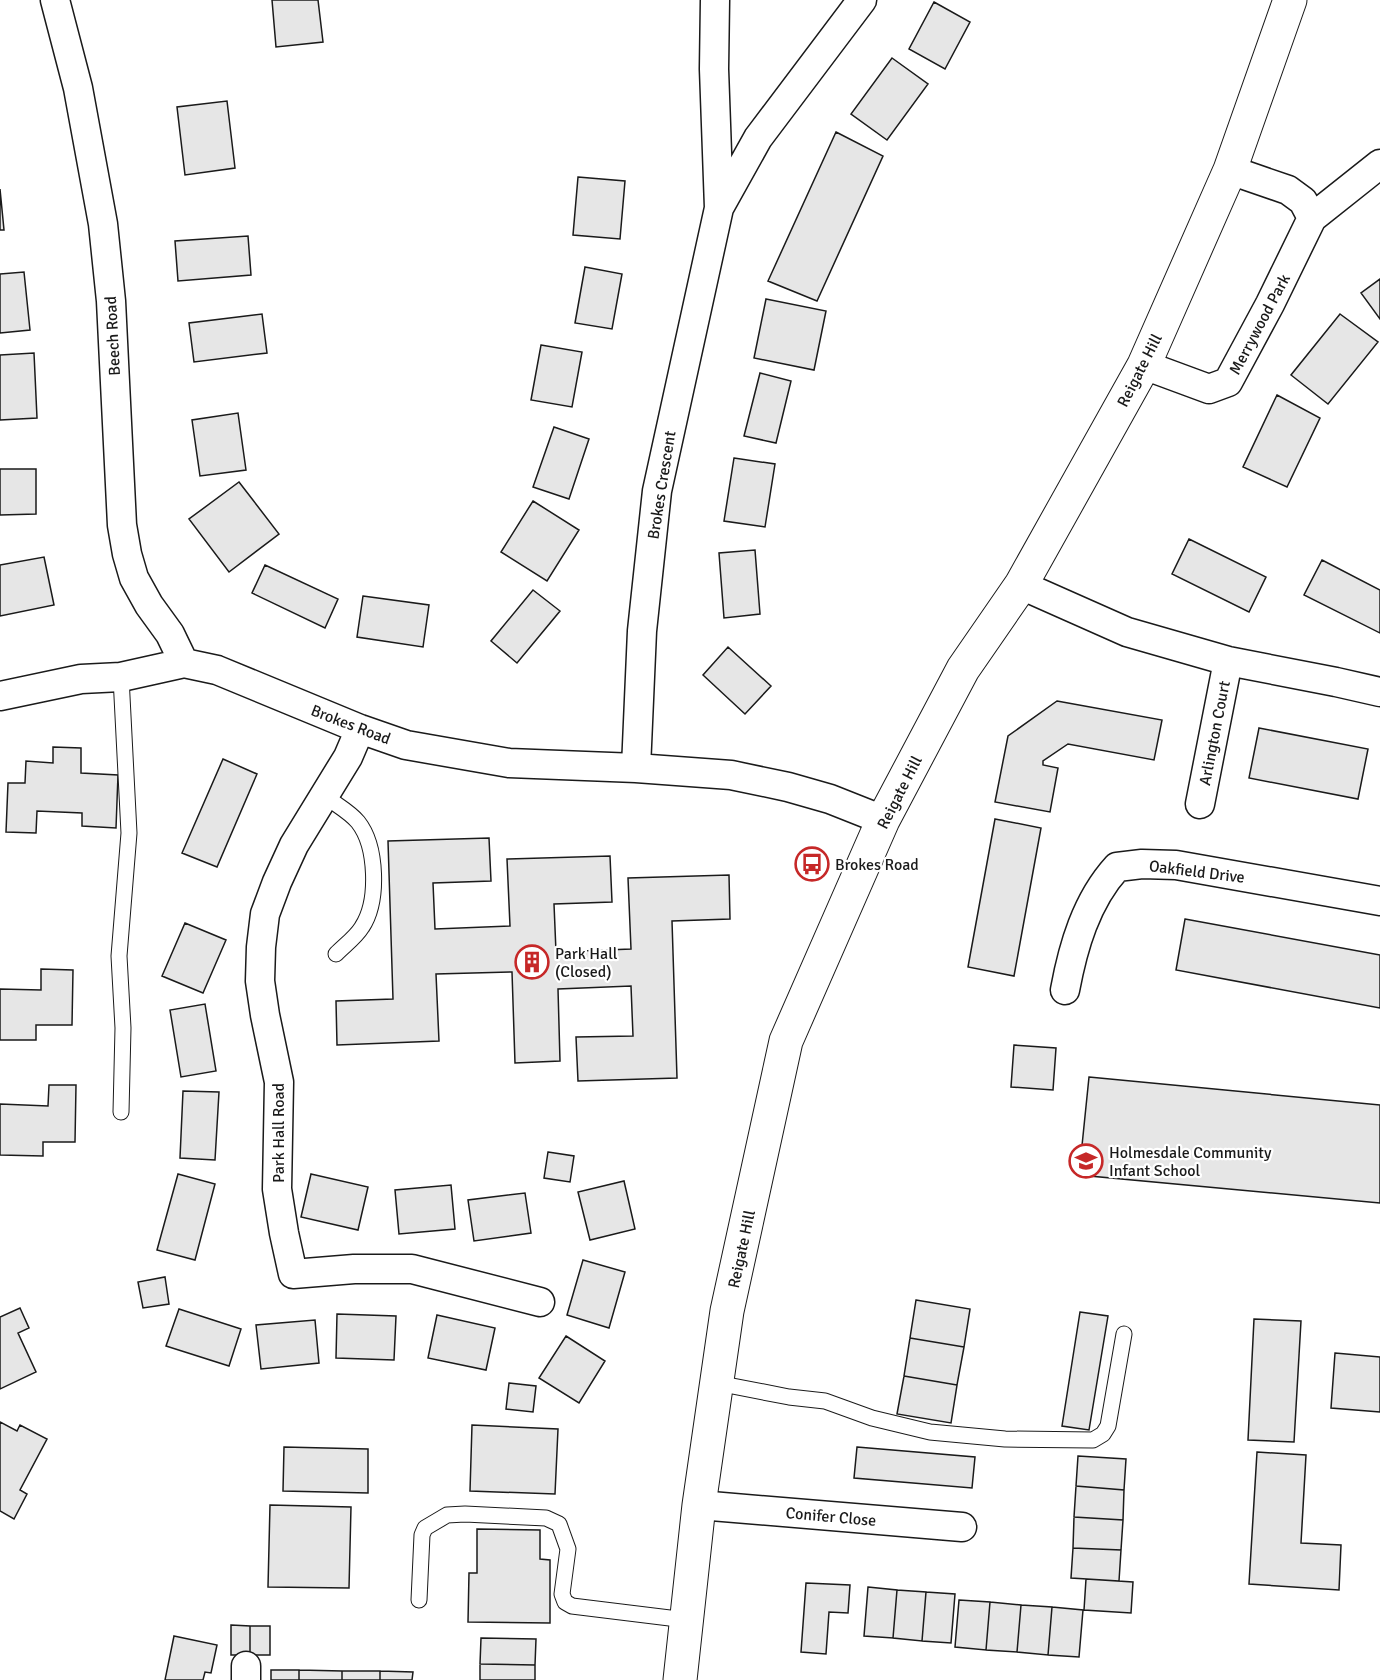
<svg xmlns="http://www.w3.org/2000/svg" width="1380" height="1680" viewBox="0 0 1380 1680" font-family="Signika,sans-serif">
	<rect width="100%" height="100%" fill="#fff"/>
	<!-- building -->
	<path fill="#e6e6e6" stroke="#1a1a1a" stroke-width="1.5" d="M 272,0 L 318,0 L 323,42 L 276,47 Z
		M 934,2 L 970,22 L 945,69 L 909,49 Z
		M 892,58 L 928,84 L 887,140 L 851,114 Z
		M 227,101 L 235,168 L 185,175 L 177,107 Z
		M 836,132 L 883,156 L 817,301 L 768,281 Z
		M 578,177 L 625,181 L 620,239 L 573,235 Z
		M 0,189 L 4,230 L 0,230 Z
		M 248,236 L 251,275 L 178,281 L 175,241 Z
		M 585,267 L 622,274 L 612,329 L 575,323 Z
		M 24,272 L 30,330 L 0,333 L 0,274 Z
		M 1380,279 L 1380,319 L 1361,293 Z
		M 766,299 L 826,311 L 814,370 L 754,358 Z
		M 262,314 L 267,353 L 194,362 L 189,323 Z
		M 1340,314 L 1378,342 L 1328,404 L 1291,375 Z
		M 541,345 L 582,352 L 572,407 L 531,400 Z
		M 34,353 L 37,418 L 0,420 L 0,355 Z
		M 760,373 L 791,381 L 776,443 L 744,436 Z
		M 1277,395 L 1320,418 L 1287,487 L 1243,467 Z
		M 238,413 L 246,470 L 200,476 L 192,420 Z
		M 554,427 L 589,439 L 569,499 L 533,487 Z
		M 734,458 L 775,464 L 765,527 L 724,521 Z
		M 0,469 L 36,469 L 36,514 L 0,515 Z
		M 239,482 L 279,534 L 229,572 L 189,519 Z
		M 533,501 L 579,530 L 547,581 L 501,552 Z
		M 1189,539 L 1266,577 L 1249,612 L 1172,574 Z
		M 755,550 L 760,614 L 724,618 L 719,553 Z
		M 44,557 L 54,605 L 0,616 L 0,565 Z
		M 1322,560 L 1380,590 L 1380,633 L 1304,595 Z
		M 265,565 L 338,599 L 325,628 L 252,593 Z
		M 533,590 L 560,611 L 517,663 L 491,641 Z
		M 363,596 L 429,605 L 423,647 L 357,637 Z
		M 728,647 L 771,686 L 745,714 L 703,675 Z
		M 1057,701 L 1162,720 L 1154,760 L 1068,744 L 1043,761 L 1043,765 L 1058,768 L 1050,812 L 995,802 L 1008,736 Z
		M 1259,728 L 1368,749 L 1358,799 L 1249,778 Z
		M 53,747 L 81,748 L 81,773 L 118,775 L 116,828 L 82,826 L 82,813 L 37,811 L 36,833 L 6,832 L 8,783 L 25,783 L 26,761 L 53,763 Z
		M 223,759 L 257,774 L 217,867 L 182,853 Z
		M 995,819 L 1041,828 L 1014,976 L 968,967 Z
		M 489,838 L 491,881 L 433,883 L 435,929 L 510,926 L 507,859 L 610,856 L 612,902 L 554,904 L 556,952 L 631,949 L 628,878 L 729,875 L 730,919 L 672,921 L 677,1078 L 578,1081 L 576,1037 L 633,1036 L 631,986 L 558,989 L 560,1061 L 515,1063 L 512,972 L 436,974 L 439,1041 L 337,1045 L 336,1001 L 393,999 L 388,841 Z
		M 1185,919 L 1380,955 L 1380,1008 L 1176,970 Z
		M 185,923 L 226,940 L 203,993 L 162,976 Z
		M 41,969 L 73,970 L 72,1025 L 36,1025 L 36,1040 L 0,1040 L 0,989 L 41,990 Z
		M 205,1004 L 216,1071 L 181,1077 L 170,1010 Z
		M 1014,1045 L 1056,1048 L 1053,1090 L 1011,1087 Z
		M 1089,1077 L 1380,1105 L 1380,1203 L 1079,1175 Z
		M 49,1085 L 76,1085 L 75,1142 L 43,1142 L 43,1156 L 0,1155 L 0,1104 L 48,1106 Z
		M 183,1091 L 219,1092 L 215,1160 L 180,1158 Z
		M 548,1152 L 574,1156 L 570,1182 L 544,1178 Z
		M 178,1174 L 215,1184 L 195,1260 L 157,1250 Z
		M 311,1174 L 368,1187 L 358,1230 L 301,1217 Z
		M 624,1181 L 635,1229 L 590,1240 L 578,1192 Z
		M 451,1185 L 455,1229 L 399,1234 L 395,1190 Z
		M 525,1193 L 531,1233 L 474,1241 L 468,1200 Z
		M 583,1260 L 625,1272 L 609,1328 L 567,1315 Z
		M 165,1277 L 169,1304 L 143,1308 L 138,1282 Z
		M 916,1300 L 970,1309 L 964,1347 L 910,1338 Z
		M 20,1308 L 29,1328 L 18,1333 L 36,1372 L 0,1389 L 0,1317 Z
		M 179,1309 L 241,1329 L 229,1366 L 166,1346 Z
		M 1080,1312 L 1108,1316 L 1089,1430 L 1062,1426 Z
		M 337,1314 L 396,1316 L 394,1360 L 336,1358 Z
		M 437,1315 L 495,1328 L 486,1370 L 428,1358 Z
		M 1254,1319 L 1301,1321 L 1294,1442 L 1248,1440 Z
		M 315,1320 L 319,1363 L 261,1369 L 256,1325 Z
		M 566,1336 L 605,1361 L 579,1403 L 539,1378 Z
		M 910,1338 L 964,1347 L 957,1385 L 904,1376 Z
		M 1335,1353 L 1380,1357 L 1380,1412 L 1331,1408 Z
		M 904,1376 L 957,1385 L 951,1423 L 897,1414 Z
		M 509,1383 L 536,1386 L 533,1412 L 506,1409 Z
		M 0,1422 L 17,1431 L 20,1425 L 47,1439 L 20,1490 L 27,1494 L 14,1519 L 0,1511 Z
		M 472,1425 L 558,1429 L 555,1494 L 470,1491 Z
		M 284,1447 L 368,1449 L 368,1493 L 283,1491 Z
		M 857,1447 L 975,1457 L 972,1488 L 854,1478 Z
		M 1257,1452 L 1306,1455 L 1301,1543 L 1341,1545 L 1339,1590 L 1249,1584 Z
		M 1078,1456 L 1126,1459 L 1124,1490 L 1076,1486 Z
		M 1076,1486 L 1124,1490 L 1123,1520 L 1074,1517 Z
		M 270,1505 L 351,1507 L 349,1588 L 268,1587 Z
		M 1074,1517 L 1123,1520 L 1121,1550 L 1073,1548 Z
		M 477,1529 L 540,1530 L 540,1559 L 550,1560 L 550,1623 L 468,1622 L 469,1573 L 477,1573 Z
		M 1073,1548 L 1121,1550 L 1119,1581 L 1071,1578 Z
		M 1086,1579 L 1133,1582 L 1131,1613 L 1084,1610 Z
		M 806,1583 L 850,1585 L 848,1613 L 829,1612 L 826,1654 L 801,1652 Z
		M 868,1587 L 897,1590 L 893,1638 L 864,1636 Z
		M 897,1590 L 926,1592 L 922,1641 L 893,1638 Z
		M 926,1592 L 955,1594 L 951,1643 L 922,1641 Z
		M 959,1600 L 990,1602 L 986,1650 L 955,1647 Z
		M 990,1602 L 1021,1605 L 1017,1652 L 986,1650 Z
		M 1021,1605 L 1052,1607 L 1048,1655 L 1017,1652 Z
		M 1052,1607 L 1083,1610 L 1079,1657 L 1048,1655 Z
		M 231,1625 L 250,1626 L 250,1655 L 231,1655 Z
		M 250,1626 L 270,1626 L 270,1655 L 250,1655 Z
		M 174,1636 L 217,1645 L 211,1673 L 205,1672 L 203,1680 L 165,1680 Z
		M 481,1638 L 536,1639 L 535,1665 L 480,1664 Z
		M 480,1664 L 535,1665 L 535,1680 L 480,1680 Z
		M 271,1670 L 299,1670 L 299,1680 L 271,1680 Z
		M 299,1670 L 342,1671 L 342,1680 L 299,1680 Z
		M 342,1671 L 380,1671 L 380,1680 L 342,1680 Z
		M 380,1671 L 413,1672 L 412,1680 L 380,1680 Z"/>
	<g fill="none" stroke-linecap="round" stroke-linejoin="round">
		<defs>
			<path id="service" d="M 121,677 L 129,833 L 119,956 L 123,1028 L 121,1112
				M 325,796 C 335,804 350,812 358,822 C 377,846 379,901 362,927 C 356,937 345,945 336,954
				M 717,1383 L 789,1397 L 825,1401 L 872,1418 L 930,1432 L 1005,1439 L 1093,1440 L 1103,1434 L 1108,1426 L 1124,1334
				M 419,1600 L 422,1535 L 425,1528 L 447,1515 L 465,1514 L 546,1518 L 559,1524 L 568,1549 L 562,1594 L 565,1602 L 572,1606 L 686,1620"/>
			<path id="minor" d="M 55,0 L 78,88 L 103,224 L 111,301 L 122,525 L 127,554 L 134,578 L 149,605 L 170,634 L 184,663
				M 715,0 L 714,69 L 719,208 L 758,138 L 862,0
				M 1230,170 L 1288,190 L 1303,201 L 1312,218 L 1380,164
				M 1144,365 L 1209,389 L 1228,382 L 1270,304 L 1312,218
				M 1021,585 L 1127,632 L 1228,661 L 1336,682 L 1380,692
				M 0,696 L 81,679 L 121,677 L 184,663 L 217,670 L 360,729 L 406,745 L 509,763 L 636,768 L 731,775 L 788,787 L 830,799 L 883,820
				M 360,729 L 348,757 L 294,845 L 277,882 L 265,914 L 261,947 L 260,981 L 265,1015 L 279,1082 L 277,1189 L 284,1233 L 293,1274 L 354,1269 L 412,1269 L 540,1302
				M 636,768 L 642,631 L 657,491 L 719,208
				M 1200,804 L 1228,661
				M 1065,990 C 1073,947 1086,901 1117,867 L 1142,864 L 1176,865 L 1380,901
				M 699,1505 L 962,1527
				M 246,1680 L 246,1666"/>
			<path id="primary" d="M 680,1680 L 699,1505 L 727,1311 L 786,1041 L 883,820 L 963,669 L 1021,585 L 1144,365 L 1230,170 L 1290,0"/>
		</defs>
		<!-- service casing -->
		<use href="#service" stroke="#1a1a1a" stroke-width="17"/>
		<!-- minor casing -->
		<use href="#minor" stroke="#1a1a1a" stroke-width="31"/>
		<!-- primary casing -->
		<use href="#primary" stroke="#1a1a1a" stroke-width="35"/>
		<!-- service -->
		<use href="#service" stroke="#fff" stroke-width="15"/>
		<!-- minor -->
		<use href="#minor" stroke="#fff" stroke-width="28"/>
		<!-- primary -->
		<use href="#primary" stroke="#fff" stroke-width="33"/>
	</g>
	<!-- icons -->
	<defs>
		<symbol id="bus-ring" viewBox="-11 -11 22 22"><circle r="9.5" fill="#fff" stroke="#c62828" stroke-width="1.5"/><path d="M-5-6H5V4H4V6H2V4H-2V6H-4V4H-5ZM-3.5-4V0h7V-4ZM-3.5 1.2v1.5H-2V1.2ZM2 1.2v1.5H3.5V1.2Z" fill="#c62828"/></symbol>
		<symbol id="building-ring" viewBox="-11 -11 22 22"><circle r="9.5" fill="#fff" stroke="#c62828" stroke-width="1.5"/><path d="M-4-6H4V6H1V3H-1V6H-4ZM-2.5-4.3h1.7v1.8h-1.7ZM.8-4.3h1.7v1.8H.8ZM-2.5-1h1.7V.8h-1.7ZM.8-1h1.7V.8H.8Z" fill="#c62828"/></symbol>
		<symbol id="school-ring" viewBox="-11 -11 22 22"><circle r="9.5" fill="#fff" stroke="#c62828" stroke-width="1.5"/><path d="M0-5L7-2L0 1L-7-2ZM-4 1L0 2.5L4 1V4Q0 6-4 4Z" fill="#c62828"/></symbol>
	</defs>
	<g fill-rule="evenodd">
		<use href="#bus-ring" x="793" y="845" width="38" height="38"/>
		<use href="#building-ring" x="513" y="943" width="38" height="38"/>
		<use href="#school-ring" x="1067" y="1142" width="38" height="38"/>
	</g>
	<g text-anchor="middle" stroke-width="4.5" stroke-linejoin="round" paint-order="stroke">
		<!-- street labels -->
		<g font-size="16" fill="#1a1a1a" stroke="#fff">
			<text transform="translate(1259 324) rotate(-62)" y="6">Merrywood Park</text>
			<text transform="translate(112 336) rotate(-93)" y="6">Beech Road</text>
			<text transform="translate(1139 370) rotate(-63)" y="6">Reigate Hill</text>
			<text transform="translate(661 485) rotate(-81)" y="6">Brokes Crescent</text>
			<text transform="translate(351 724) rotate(21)" y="6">Brokes Road</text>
			<text transform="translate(1214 733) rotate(-79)" y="6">Arlington Court</text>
			<text transform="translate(899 792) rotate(-63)" y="6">Reigate Hill</text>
			<text transform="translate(1197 871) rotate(7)" y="6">Oakfield Drive</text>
			<text transform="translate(278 1133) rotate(-90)" y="6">Park Hall Road</text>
			<text transform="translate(741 1249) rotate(-78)" y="6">Reigate Hill</text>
			<text transform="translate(831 1516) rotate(5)" y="6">Conifer Close</text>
		</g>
		<!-- poi labels -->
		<g font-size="16" fill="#1a1a1a" stroke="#fff" text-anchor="start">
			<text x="835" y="870">Brokes Road</text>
			<text x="555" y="959">Park Hall<tspan x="555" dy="18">(Closed)</tspan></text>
			<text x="1109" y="1158">Holmesdale Community<tspan x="1109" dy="18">Infant School</tspan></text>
		</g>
	</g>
</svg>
